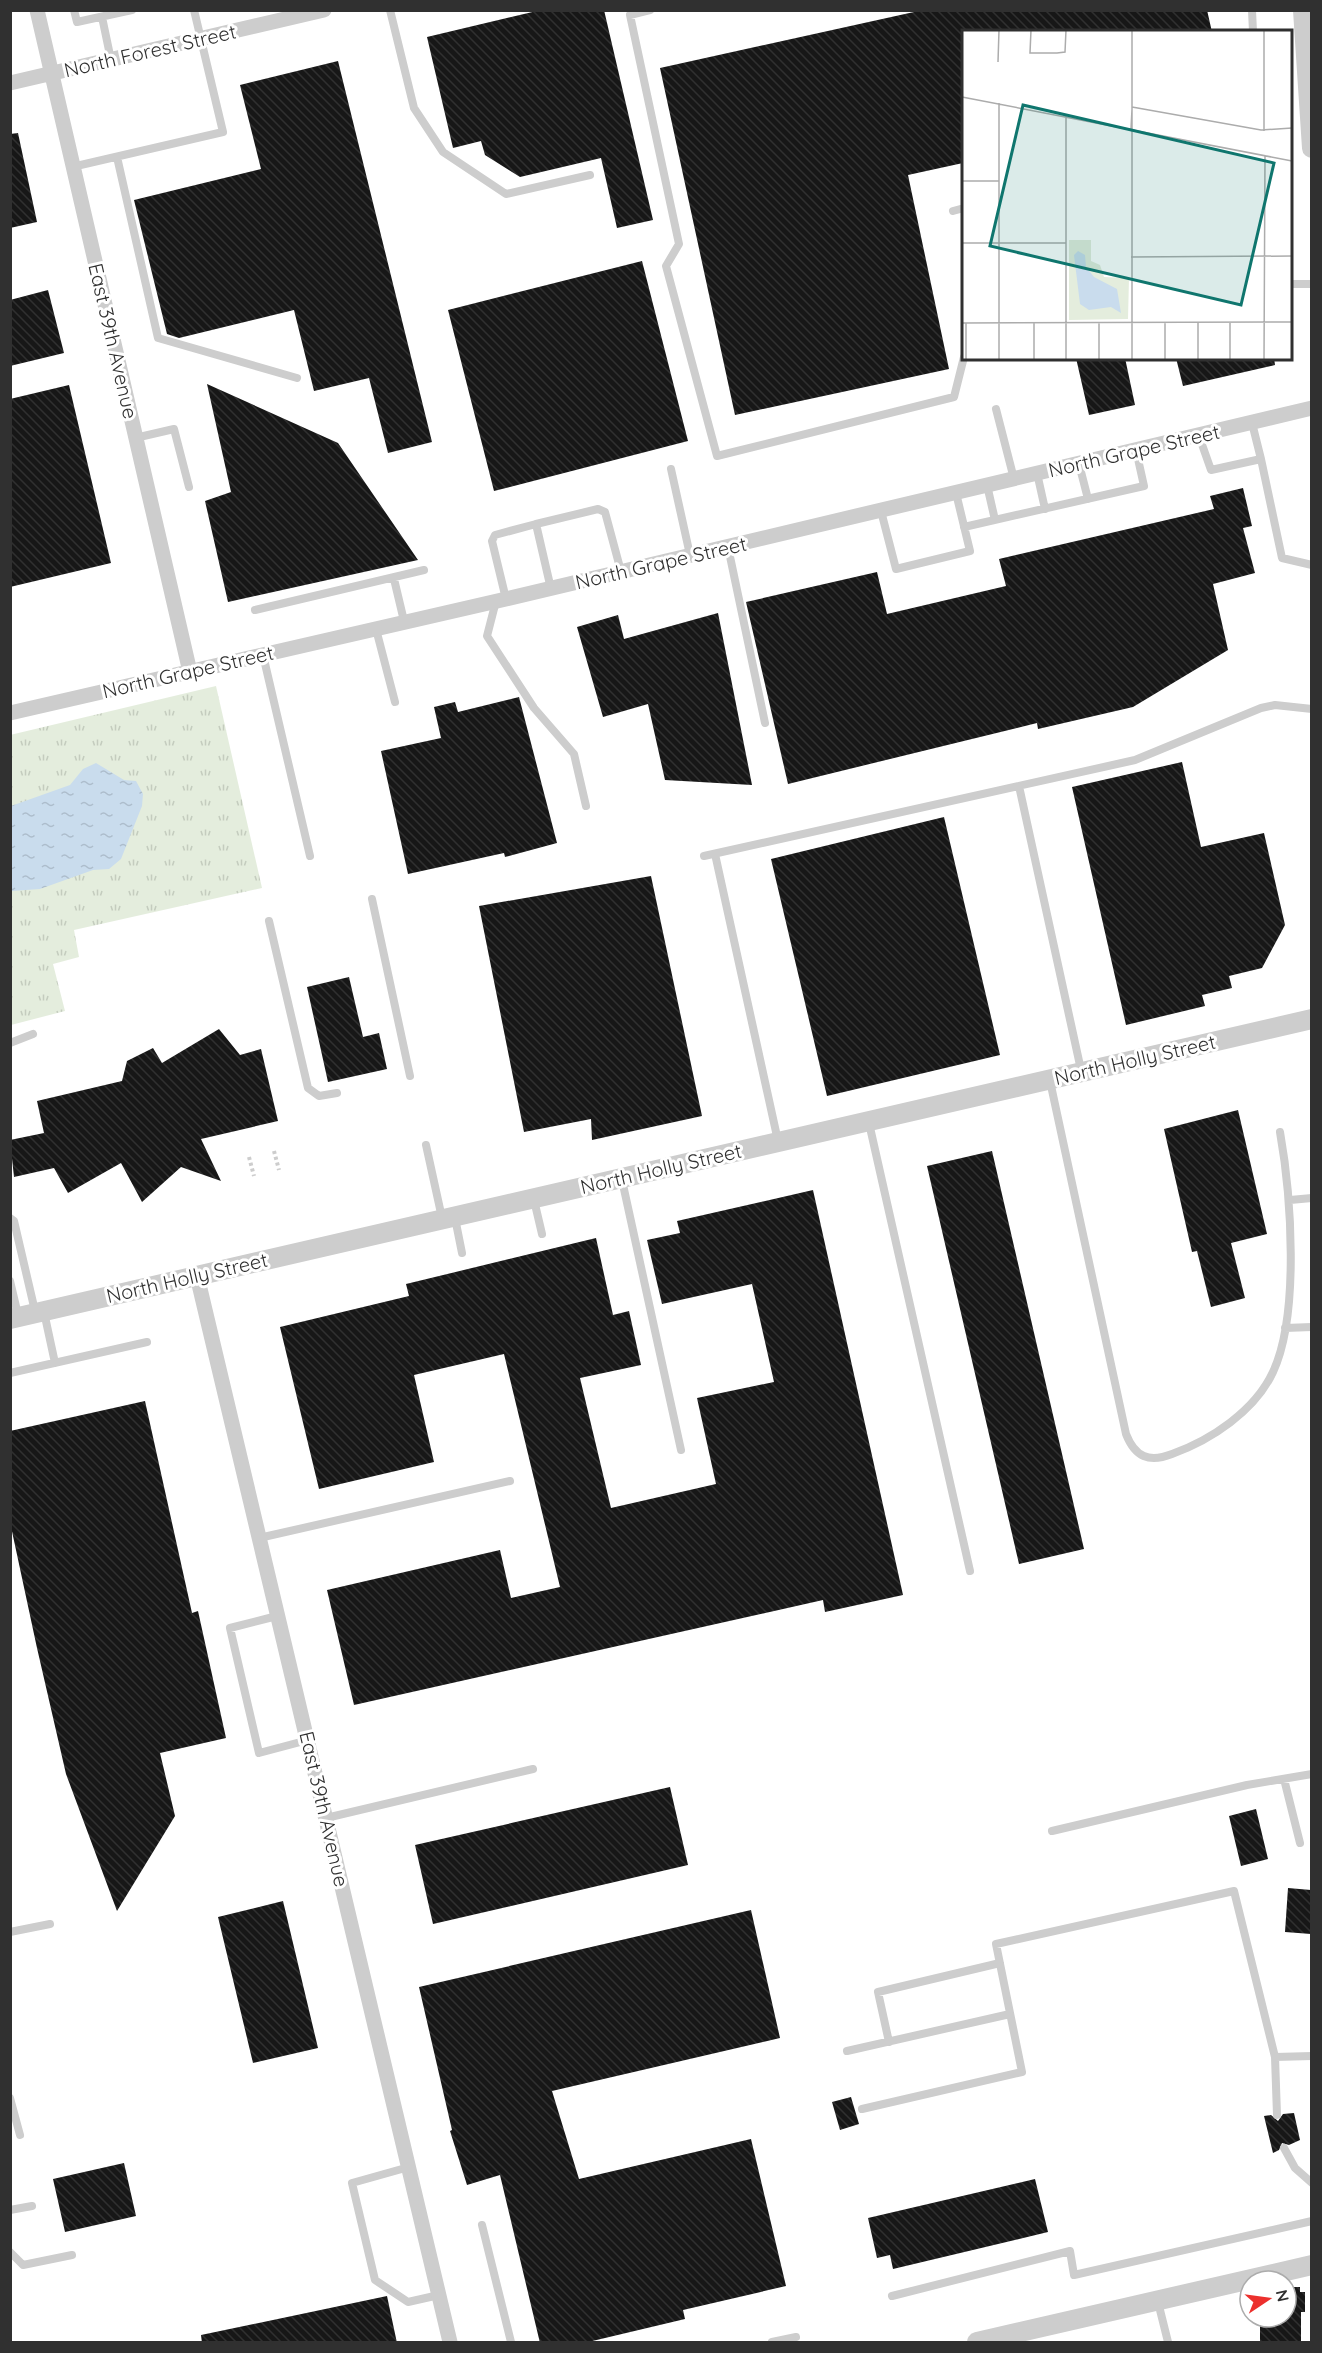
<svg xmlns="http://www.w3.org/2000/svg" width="1322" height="2353" viewBox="0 0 1322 2353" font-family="Quicksand,sans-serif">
	<defs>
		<pattern id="grass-tufts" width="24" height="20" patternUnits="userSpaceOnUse" patternTransform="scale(1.5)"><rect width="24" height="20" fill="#e4eddd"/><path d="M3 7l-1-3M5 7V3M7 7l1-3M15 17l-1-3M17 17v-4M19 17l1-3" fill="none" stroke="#c4ccbe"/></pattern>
		<pattern id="water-ripples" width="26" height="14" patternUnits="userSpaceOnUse" patternTransform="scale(1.5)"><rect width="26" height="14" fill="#c9dced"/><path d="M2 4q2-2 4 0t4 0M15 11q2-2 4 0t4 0" fill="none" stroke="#adbdcc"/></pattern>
		<pattern id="building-back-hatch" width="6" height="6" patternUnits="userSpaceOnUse" patternTransform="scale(1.5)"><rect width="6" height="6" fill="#171717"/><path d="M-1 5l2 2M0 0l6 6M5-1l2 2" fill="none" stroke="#303030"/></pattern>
	</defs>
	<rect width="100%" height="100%" fill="#fff"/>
	<!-- grass -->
	<path fill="url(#grass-tufts)" d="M 216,686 L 262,888 L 74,930 L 79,957 L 53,964 L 65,1011 L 11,1025 L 10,735 Z"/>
	<!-- water -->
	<path fill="url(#water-ripples)" d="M 96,763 L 124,780 L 136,781 L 143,794 L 142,806 L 121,859 L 109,869 L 93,870 L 40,889 L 12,891 L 11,894 L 11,806 L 70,785 L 83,769 Z"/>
	<!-- building -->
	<path fill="url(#building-back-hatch)" d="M 541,10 L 604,10 L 653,220 L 617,228 L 601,158 L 520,177 L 485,155 L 481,141 L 453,148 L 427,37 Z
		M 923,10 L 1207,10 L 1212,32 L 963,32 L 963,163 L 908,175 L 949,369 L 735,415 L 660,68 Z
		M 338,61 L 432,442 L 388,453 L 369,378 L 314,391 L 294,310 L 179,338 L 167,334 L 134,200 L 261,169 L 240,85 Z
		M 18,133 L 37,222 L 10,228 L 10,134 Z
		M 642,261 L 688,441 L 494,491 L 448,310 Z
		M 48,290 L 64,353 L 10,366 L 10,300 Z
		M 1076,358 L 1125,358 L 1135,405 L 1089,415 Z
		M 1176,358 L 1274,358 L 1275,365 L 1183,386 Z
		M 207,384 L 338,443 L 418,560 L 228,602 L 205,501 L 231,492 Z
		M 69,385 L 111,563 L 10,587 L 10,399 Z
		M 1243,488 L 1252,526 L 1243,528 L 1255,573 L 1213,584 L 1228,650 L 1133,707 L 1038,729 L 1037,723 L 788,784 L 746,602 L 877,572 L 887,614 L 1006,586 L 999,559 L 1214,509 L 1210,496 Z
		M 718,613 L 752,785 L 665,780 L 648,704 L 603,717 L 577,627 L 618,615 L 624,639 Z
		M 519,697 L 557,843 L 505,857 L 504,853 L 408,874 L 381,751 L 441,738 L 434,707 L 455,702 L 458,712 Z
		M 1182,762 L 1201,847 L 1264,833 L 1285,925 L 1262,968 L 1229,976 L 1232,988 L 1202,995 L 1205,1006 L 1126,1025 L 1072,787 Z
		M 944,817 L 1000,1055 L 827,1096 L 771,859 Z
		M 651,876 L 702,1116 L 592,1140 L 591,1119 L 524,1132 L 479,906 Z
		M 349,977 L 363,1037 L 379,1033 L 387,1069 L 328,1082 L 307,987 Z
		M 219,1029 L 240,1055 L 261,1049 L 278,1121 L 201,1139 L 221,1181 L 181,1167 L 142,1202 L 121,1163 L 68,1193 L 54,1168 L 14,1177 L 10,1140 L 44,1133 L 37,1101 L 122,1081 L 127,1061 L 153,1048 L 162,1063 Z
		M 1238,1110 L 1267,1234 L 1231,1243 L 1245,1298 L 1211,1307 L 1197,1251 L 1192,1252 L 1164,1129 Z
		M 992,1151 L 1084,1549 L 1019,1564 L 927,1166 Z
		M 813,1190 L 903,1595 L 825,1612 L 823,1600 L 354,1705 L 327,1590 L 500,1550 L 511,1598 L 560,1587 L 504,1354 L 414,1375 L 434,1462 L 319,1489 L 280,1327 L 409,1296 L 406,1284 L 596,1238 L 613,1315 L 629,1311 L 641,1365 L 580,1378 L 611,1508 L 716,1484 L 697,1398 L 774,1382 L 752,1284 L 662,1304 L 647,1240 L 680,1233 L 677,1221 Z
		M 145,1401 L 192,1613 L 198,1611 L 226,1738 L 160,1753 L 175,1816 L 117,1911 L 66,1774 L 37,1648 L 10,1522 L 10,1431 Z
		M 670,1787 L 688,1865 L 433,1924 L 415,1845 Z
		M 1256,1809 L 1268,1859 L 1241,1866 L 1229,1816 Z
		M 1288,1888 L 1311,1890 L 1311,1934 L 1285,1932 Z
		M 283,1901 L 318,2048 L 253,2063 L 218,1917 Z
		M 751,1910 L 780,2038 L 552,2091 L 579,2179 L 751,2139 L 786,2286 L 683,2310 L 685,2319 L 584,2343 L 540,2343 L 500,2175 L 467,2185 L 450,2131 L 452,2130 L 419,1987 Z
		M 851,2097 L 859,2124 L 840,2130 L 832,2102 Z
		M 1294,2113 L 1300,2140 L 1289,2145 L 1282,2143 L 1279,2150 L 1273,2153 L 1264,2116 L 1271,2115 L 1278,2121 L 1283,2114 Z
		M 124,2163 L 136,2216 L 65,2232 L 53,2179 Z
		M 1035,2179 L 1048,2232 L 893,2269 L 890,2255 L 877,2258 L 868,2218 Z
		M 1286,2287 L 1300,2287 L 1300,2292 L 1305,2292 L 1305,2312 L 1301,2312 L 1301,2343 L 1260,2343 L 1260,2317 L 1286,2317 Z
		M 387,2296 L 397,2343 L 202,2343 L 201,2335 Z"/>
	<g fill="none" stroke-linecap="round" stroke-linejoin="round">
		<!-- path -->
		<path stroke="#cdcdcd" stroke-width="4" stroke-dasharray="3 3" stroke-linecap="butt" d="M 274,1151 L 279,1170
			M 249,1157 L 254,1176"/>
		<!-- service -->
		<path stroke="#cdcdcd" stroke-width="8" d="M 74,10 L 77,22 L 132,10
			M 390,10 L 414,108 L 443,152 L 506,194 L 590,175
			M 650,10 L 630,15 L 679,244 L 666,266 L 717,456 L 954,397 L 964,357
			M 1252,10 L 1253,32
			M 102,17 L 111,60
			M 117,157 L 158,338 L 297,378
			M 72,167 L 223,132 L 194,10
			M 953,211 L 964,208
			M 1290,284 L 1312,284
			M 996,409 L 1014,479
			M 1199,436 L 1211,470 L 1261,459 L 1252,423
			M 135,438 L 174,429 L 189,487
			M 1261,459 L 1282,558 L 1312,565
			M 1079,464 L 1088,499
			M 671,469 L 690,555
			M 1037,473 L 1045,509
			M 987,485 L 995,520
			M 881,511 L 896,569 L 970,551 L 956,493
			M 964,527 L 1144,486 L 1136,450
			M 728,547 L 765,723
			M 394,579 L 404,621
			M 551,589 L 536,524 L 598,509 L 605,512 L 619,564
			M 506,599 L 492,541 L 495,535 L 536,524
			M 496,601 L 487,636 L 534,708 L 574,754 L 586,806
			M 255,610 L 424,570
			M 376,629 L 395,702
			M 263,655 L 310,856
			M 1019,786 L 1081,1070
			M 715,854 L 778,1141
			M 704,856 L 1135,760 L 1261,708 L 1275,705 L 1312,709
			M 372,899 L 410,1076
			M 269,921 L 308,1088 L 319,1096 L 337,1093
			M 10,1043 L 33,1034
			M 1050,1081 L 1126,1434 C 1135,1457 1149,1463 1172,1454 C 1211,1440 1255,1411 1273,1372 C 1300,1314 1291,1194 1280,1132
			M 869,1123 L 970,1571
			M 426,1145 L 442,1218
			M 622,1180 L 681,1450
			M 534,1200 L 542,1234
			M 1290,1200 L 1312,1198
			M 10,1218 L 14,1221 L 35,1311
			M 455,1218 L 462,1253
			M 10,1281 L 18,1315
			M 44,1312 L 55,1363
			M 1285,1328 L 1312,1327
			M 10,1373 L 147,1342
			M 259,1538 L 510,1481
			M 277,1616 L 230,1628 L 259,1753 L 308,1740
			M 1284,1779 L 1300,1843
			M 326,1818 L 533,1769
			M 1052,1831 L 1247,1785 L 1312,1774
			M 10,1932 L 50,1924
			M 889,2042 L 878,1992 L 1000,1963
			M 847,2051 L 1010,2014
			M 1275,2057 L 1277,2115
			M 10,2098 L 20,2135
			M 862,2109 L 1022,2072 L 996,1944 L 1234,1891 L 1275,2057 L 1312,2056
			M 1284,2148 L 1295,2168 L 1312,2183
			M 409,2167 L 352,2183 L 375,2280 L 408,2302 L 439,2295
			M 10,2210 L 32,2206
			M 482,2225 L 511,2342
			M 10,2252 L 23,2265 L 72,2255
			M 892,2296 L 1070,2251 L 1074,2275 L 1312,2221
			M 1158,2302 L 1168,2342
			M 772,2342 L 796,2337"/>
		<!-- minor -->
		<path stroke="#cdcdcd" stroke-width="15" d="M 37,10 L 190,672
			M 10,83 L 324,10
			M 10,713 L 506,599 L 1312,408
			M 197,1276 L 450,2342"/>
		<!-- tertiary -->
		<path stroke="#cdcdcd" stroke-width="20" d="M 1303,10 L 1312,148
			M 10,1319 L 1312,1019
			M 977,2342 L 1312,2265"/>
	</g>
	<g text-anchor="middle" stroke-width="6" stroke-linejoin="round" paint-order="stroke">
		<!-- street labels -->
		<g font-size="20" fill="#303030" stroke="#fff">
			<text transform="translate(150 51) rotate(-13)" y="7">North Forest Street</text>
			<text transform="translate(113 341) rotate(77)" y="7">East 39th Avenue</text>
			<text transform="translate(1134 451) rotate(-13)" y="7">North Grape Street</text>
			<text transform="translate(661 563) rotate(-13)" y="7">North Grape Street</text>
			<text transform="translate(188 672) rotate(-13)" y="7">North Grape Street</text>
			<text transform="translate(1135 1060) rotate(-13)" y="7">North Holly Street</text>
			<text transform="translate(661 1169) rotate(-13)" y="7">North Holly Street</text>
			<text transform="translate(187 1278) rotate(-13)" y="7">North Holly Street</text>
			<text transform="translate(324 1809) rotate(77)" y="7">East 39th Avenue</text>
		</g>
	</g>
	<!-- overview -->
	<g transform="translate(962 30)">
		<rect width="330" height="330" fill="#fff"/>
		<path d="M 107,210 L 129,210 L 129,231 L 138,235 L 142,247 L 167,248 L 166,289 L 107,290 Z" fill="#e4eddd"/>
		<path d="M 116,221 L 123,225 L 124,237 L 132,247 L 155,259 L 159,283 L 149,277 L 127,280 L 118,274 L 112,225 Z" fill="#c9dced"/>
		<path fill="none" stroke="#acacac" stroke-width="1.5" d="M 69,0 L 68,23 L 95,23 L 103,22 L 104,0M 170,0 L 170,330M 36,32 L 37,0M 0,67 L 330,131M 37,73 L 37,330M 170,77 L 299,100 L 330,98M 104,85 L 104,330M 169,99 L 170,79M 302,101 L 302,0M 0,151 L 37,151M 0,213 L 104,213M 169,227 L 330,226M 0,293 L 330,292M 4,293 L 4,330M 72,293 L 72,330M 137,293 L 137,330M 236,293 L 236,330M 268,293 L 268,330M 203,330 L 203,293M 302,330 L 303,125"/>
		<path fill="#0f766e" fill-opacity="0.15" stroke="#0f766e" stroke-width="3" d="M 61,75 L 312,133 L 279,275 L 28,216 Z"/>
		<rect width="330" height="330" fill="none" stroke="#303030" stroke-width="3"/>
	</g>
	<!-- border -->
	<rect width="1322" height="2353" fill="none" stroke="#303030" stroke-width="24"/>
	<!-- north arrow -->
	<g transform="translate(1268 2299) rotate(77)"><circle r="28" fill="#ffffff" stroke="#acacac" stroke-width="1.5"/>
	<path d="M0-4.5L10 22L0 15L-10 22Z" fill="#ec302d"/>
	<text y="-9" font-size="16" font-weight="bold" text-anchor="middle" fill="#303030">N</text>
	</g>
</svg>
